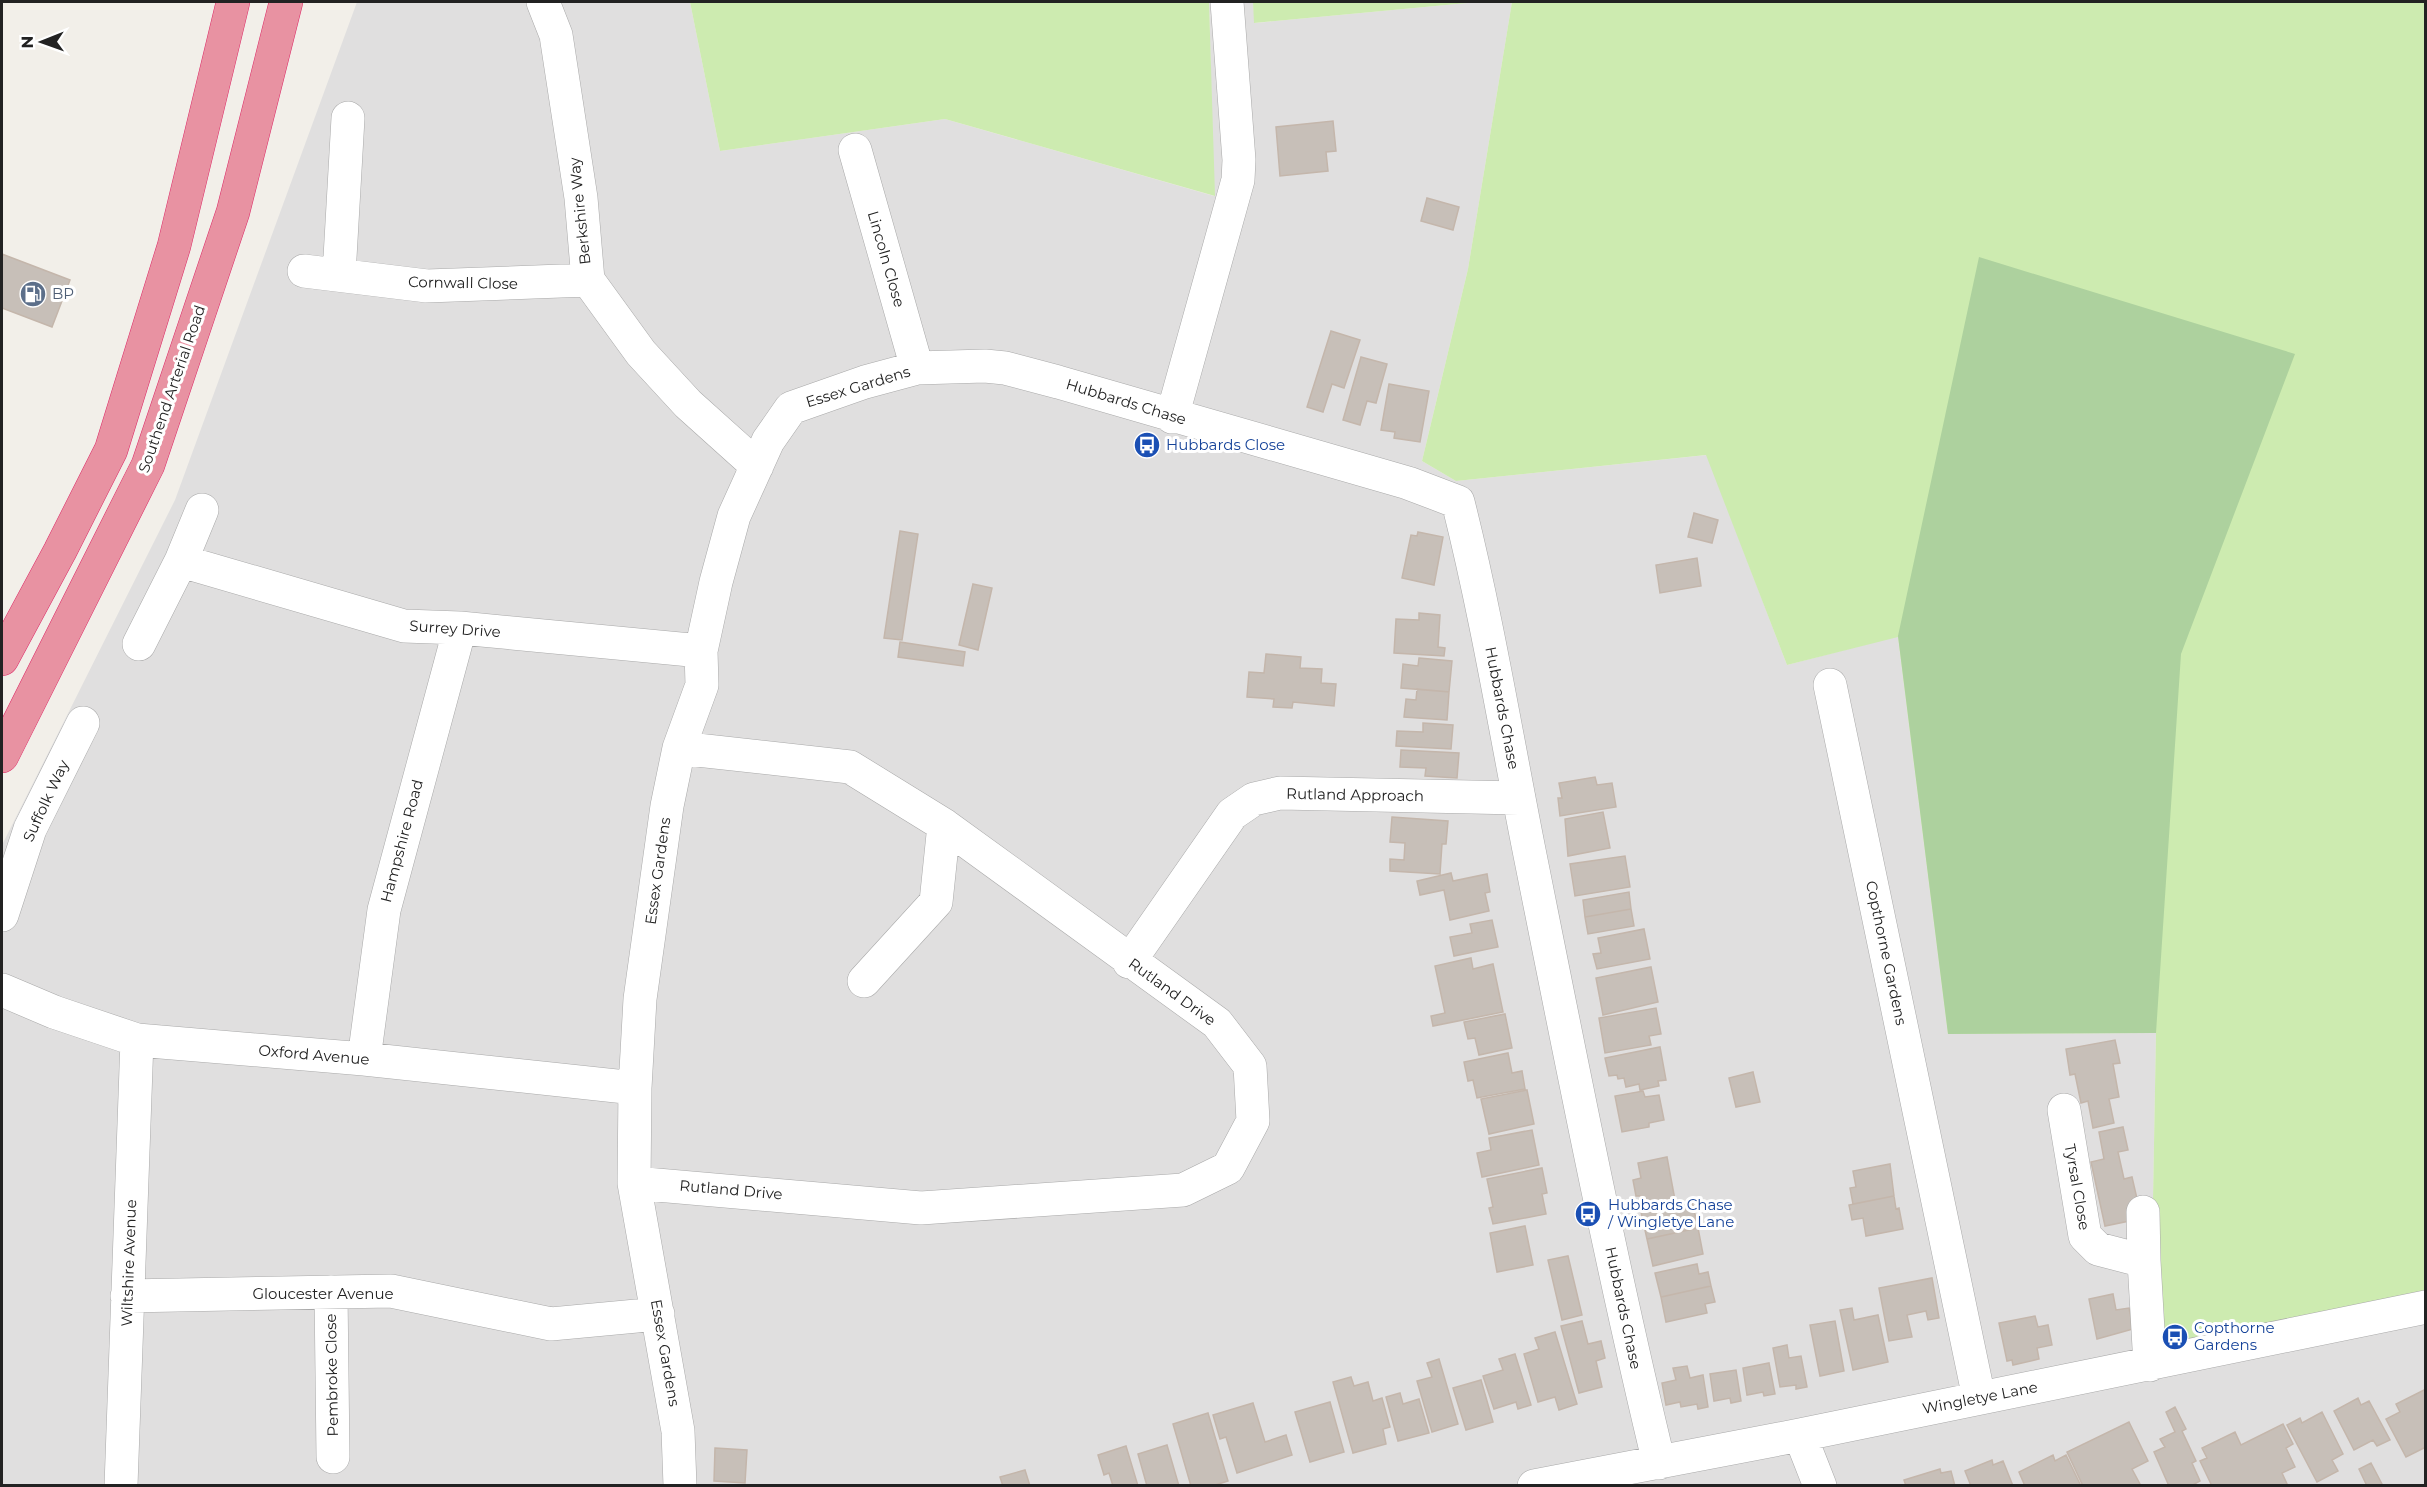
<svg xmlns="http://www.w3.org/2000/svg" width="2427" height="1487" viewBox="0 0 2427 1487" font-family="Montserrat,sans-serif">
	<rect width="100%" height="100%" fill="#f2efe9"/>
	<!-- residential -->
	<path fill="#e0dfdf" d="M 357,2 L 690,2 L 720,151 L 945,119 L 1214,196 L 1209,2 L 1253,2 L 1255,23 L 1478,2 L 1512,2 L 1468,269 L 1422,461 L 1456,481 L 1707,455 L 1787,665 L 1898,636 L 1948,1034 L 2156,1033 L 2150,1365 L 2425,1307 L 2425,1485 L 2,1485 L 2,845 L 175,500 Z"/>
	<!-- grass -->
	<path fill="#cdebb0" d="M 690,2 L 1209,2 L 1215,196 L 945,119 L 720,151 Z
		M 1253,2 L 1478,2 L 1254,23 Z
		M 1512,2 L 2425,2 L 2425,1303 L 2150,1365 L 2156,1033 L 1948,1034 L 1898,637 L 1787,665 L 1706,455 L 1456,481 L 1422,461 L 1468,269 Z"/>
	<!-- forest -->
	<path fill="#add19e" d="M 1979,257 L 2295,354 L 2181,654 L 2156,1033 L 1948,1034 L 1898,636 Z"/>
	<!-- building -->
	<path fill="#c7bfb8" stroke="#c4b6ab" stroke-width="1.5" d="M 1333,121 L 1336,151 L 1326,152 L 1328,171 L 1280,176 L 1276,127 Z
		M 1427,198 L 1459,207 L 1453,230 L 1421,221 Z
		M 2,254 L 70,280 L 52,327 L 2,308 Z
		M 1331,331 L 1360,340 L 1344,388 L 1332,384 L 1323,412 L 1307,407 Z
		M 1361,357 L 1387,364 L 1376,403 L 1367,401 L 1360,425 L 1343,420 Z
		M 1389,384 L 1429,391 L 1420,442 L 1394,438 L 1395,432 L 1381,430 Z
		M 1694,513 L 1718,520 L 1712,543 L 1688,537 Z
		M 900,531 L 918,534 L 902,640 L 884,638 Z
		M 1418,532 L 1443,537 L 1434,585 L 1402,578 L 1411,535 L 1417,536 Z
		M 1697,558 L 1701,586 L 1660,593 L 1656,565 Z
		M 973,584 L 992,588 L 978,650 L 959,645 Z
		M 1419,613 L 1440,615 L 1438,647 L 1445,648 L 1444,656 L 1394,653 L 1396,619 L 1419,620 Z
		M 900,642 L 965,652 L 963,666 L 898,657 Z
		M 1266,654 L 1301,657 L 1300,668 L 1322,669 L 1321,683 L 1336,684 L 1334,706 L 1293,702 L 1292,708 L 1273,707 L 1274,699 L 1247,697 L 1249,672 L 1264,673 Z
		M 1419,658 L 1452,661 L 1449,692 L 1401,688 L 1403,664 L 1418,666 Z
		M 1417,689 L 1449,692 L 1447,720 L 1404,717 L 1406,699 L 1416,700 Z
		M 1423,723 L 1453,725 L 1451,749 L 1396,746 L 1397,731 L 1423,732 Z
		M 1401,750 L 1459,753 L 1457,778 L 1425,776 L 1426,768 L 1400,767 Z
		M 1595,777 L 1597,785 L 1612,783 L 1616,807 L 1560,816 L 1558,798 L 1562,798 L 1559,783 Z
		M 1603,812 L 1610,848 L 1568,856 L 1565,819 Z
		M 1392,817 L 1448,821 L 1446,844 L 1442,844 L 1440,874 L 1390,871 L 1390,859 L 1404,860 L 1405,843 L 1390,842 Z
		M 1625,856 L 1630,887 L 1575,896 L 1570,864 Z
		M 1451,873 L 1453,881 L 1487,874 L 1490,892 L 1485,893 L 1489,911 L 1450,920 L 1444,890 L 1420,895 L 1417,881 Z
		M 1629,892 L 1631,909 L 1585,917 L 1583,900 Z
		M 1631,909 L 1634,926 L 1588,934 L 1585,917 Z
		M 1492,920 L 1498,947 L 1454,956 L 1450,937 L 1472,933 L 1470,924 Z
		M 1644,929 L 1650,959 L 1597,969 L 1593,954 L 1601,953 L 1598,938 Z
		M 1471,958 L 1473,969 L 1493,964 L 1503,1012 L 1433,1026 L 1431,1016 L 1445,1013 L 1435,966 Z
		M 1651,967 L 1658,1002 L 1603,1015 L 1596,978 Z
		M 1656,1008 L 1661,1034 L 1649,1036 L 1651,1045 L 1605,1053 L 1599,1018 Z
		M 1505,1014 L 1512,1048 L 1479,1055 L 1475,1038 L 1468,1039 L 1464,1022 Z
		M 2115,1040 L 2120,1063 L 2113,1064 L 2119,1097 L 2109,1099 L 2114,1123 L 2093,1128 L 2088,1101 L 2081,1103 L 2075,1074 L 2070,1075 L 2066,1049 Z
		M 1660,1047 L 1666,1080 L 1658,1081 L 1659,1086 L 1640,1090 L 1639,1084 L 1626,1087 L 1624,1078 L 1618,1079 L 1617,1075 L 1609,1076 L 1605,1058 Z
		M 1508,1053 L 1512,1073 L 1522,1071 L 1525,1089 L 1477,1098 L 1473,1080 L 1468,1081 L 1464,1062 Z
		M 1753,1072 L 1760,1102 L 1736,1107 L 1729,1078 Z
		M 1527,1090 L 1534,1124 L 1489,1134 L 1481,1099 Z
		M 1643,1091 L 1645,1097 L 1659,1095 L 1664,1120 L 1649,1123 L 1649,1127 L 1622,1132 L 1615,1096 Z
		M 2123,1127 L 2128,1150 L 2118,1152 L 2124,1179 L 2132,1177 L 2138,1203 L 2134,1220 L 2105,1226 L 2091,1162 L 2104,1159 L 2099,1132 Z
		M 1532,1130 L 1539,1165 L 1482,1177 L 1477,1153 L 1491,1150 L 1489,1138 Z
		M 1667,1157 L 1675,1200 L 1642,1206 L 1640,1196 L 1636,1196 L 1633,1180 L 1641,1178 L 1638,1163 Z
		M 1890,1164 L 1894,1196 L 1853,1204 L 1850,1188 L 1856,1187 L 1853,1171 Z
		M 1542,1168 L 1547,1193 L 1542,1194 L 1546,1214 L 1493,1224 L 1489,1208 L 1493,1207 L 1487,1179 Z
		M 1894,1196 L 1896,1209 L 1899,1208 L 1903,1229 L 1866,1236 L 1863,1218 L 1852,1220 L 1849,1205 Z
		M 1692,1201 L 1698,1228 L 1647,1239 L 1641,1212 Z
		M 1525,1226 L 1533,1265 L 1497,1272 L 1490,1233 Z
		M 1698,1228 L 1703,1254 L 1653,1266 L 1647,1239 Z
		M 1568,1256 L 1582,1315 L 1562,1320 L 1548,1260 Z
		M 1697,1264 L 1699,1274 L 1708,1272 L 1711,1286 L 1661,1297 L 1655,1273 Z
		M 1932,1278 L 1939,1318 L 1928,1320 L 1926,1311 L 1907,1315 L 1912,1337 L 1889,1341 L 1879,1288 Z
		M 1711,1286 L 1715,1302 L 1705,1304 L 1707,1313 L 1666,1322 L 1661,1297 Z
		M 2113,1294 L 2116,1310 L 2129,1308 L 2133,1329 L 2097,1339 L 2089,1299 Z
		M 1852,1308 L 1854,1320 L 1878,1315 L 1888,1362 L 1853,1370 L 1840,1310 Z
		M 2035,1316 L 2038,1327 L 2048,1325 L 2052,1345 L 2037,1348 L 2039,1359 L 2013,1365 L 2012,1360 L 2007,1361 L 1999,1323 Z
		M 1582,1321 L 1588,1344 L 1601,1341 L 1605,1358 L 1596,1361 L 1602,1387 L 1579,1393 L 1561,1326 Z
		M 1835,1321 L 1844,1371 L 1820,1376 L 1810,1325 Z
		M 1555,1332 L 1577,1404 L 1559,1410 L 1555,1397 L 1538,1402 L 1524,1354 L 1539,1349 L 1535,1338 Z
		M 1787,1345 L 1789,1358 L 1801,1356 L 1807,1387 L 1796,1389 L 1796,1385 L 1780,1387 L 1773,1348 Z
		M 1515,1354 L 1531,1405 L 1518,1409 L 1516,1402 L 1494,1409 L 1483,1376 L 1503,1370 L 1499,1359 Z
		M 1439,1359 L 1458,1424 L 1432,1432 L 1417,1381 L 1432,1377 L 1427,1363 Z
		M 1769,1363 L 1775,1394 L 1764,1396 L 1763,1392 L 1747,1395 L 1743,1368 Z
		M 1687,1366 L 1690,1378 L 1703,1375 L 1708,1407 L 1698,1409 L 1697,1404 L 1681,1407 L 1680,1402 L 1666,1405 L 1662,1383 L 1676,1380 L 1673,1368 Z
		M 1736,1370 L 1741,1401 L 1731,1403 L 1730,1398 L 1714,1401 L 1710,1374 Z
		M 1351,1377 L 1354,1386 L 1368,1382 L 1373,1401 L 1382,1398 L 1390,1427 L 1383,1429 L 1386,1444 L 1353,1453 L 1333,1382 Z
		M 1481,1380 L 1493,1422 L 1466,1430 L 1453,1388 Z
		M 2426,1389 L 2426,1447 L 2406,1457 L 2386,1419 L 2400,1412 L 2396,1404 Z
		M 1400,1393 L 1403,1404 L 1419,1399 L 1429,1433 L 1398,1441 L 1386,1397 Z
		M 2358,1398 L 2361,1405 L 2369,1401 L 2390,1440 L 2377,1446 L 2373,1440 L 2354,1450 L 2334,1411 Z
		M 1330,1402 L 1344,1452 L 1310,1462 L 1295,1412 Z
		M 1253,1403 L 1265,1442 L 1286,1435 L 1292,1455 L 1237,1473 L 1226,1437 L 1220,1439 L 1213,1415 Z
		M 2175,1407 L 2186,1429 L 2182,1431 L 2196,1461 L 2192,1463 L 2200,1481 L 2191,1486 L 2169,1486 L 2154,1452 L 2165,1447 L 2160,1439 L 2175,1432 L 2166,1412 Z
		M 2322,1412 L 2343,1454 L 2332,1460 L 2338,1471 L 2317,1482 L 2287,1425 L 2300,1418 L 2302,1423 Z
		M 1208,1413 L 1228,1481 L 1212,1486 L 1191,1486 L 1173,1424 Z
		M 2129,1422 L 2148,1461 L 2132,1469 L 2140,1484 L 2135,1486 L 2083,1486 L 2067,1452 Z
		M 2283,1424 L 2293,1444 L 2286,1448 L 2295,1467 L 2282,1473 L 2288,1486 L 2212,1486 L 2200,1461 L 2207,1458 L 2202,1448 L 2235,1432 L 2241,1445 Z
		M 1167,1445 L 1179,1486 L 1147,1486 L 1138,1454 Z
		M 1126,1446 L 1138,1486 L 1113,1486 L 1109,1473 L 1104,1475 L 1098,1455 Z
		M 715,1448 L 747,1450 L 745,1483 L 714,1481 Z
		M 2053,1455 L 2055,1461 L 2066,1455 L 2081,1486 L 2025,1486 L 2019,1472 Z
		M 1992,1460 L 1993,1465 L 2003,1461 L 2013,1486 L 1971,1486 L 1965,1471 Z
		M 2371,1463 L 2383,1486 L 2367,1486 L 2359,1469 Z
		M 1940,1469 L 1941,1473 L 1951,1471 L 1955,1486 L 1906,1486 L 1904,1480 Z
		M 1025,1470 L 1030,1486 L 1003,1486 L 1000,1477 Z"/>
	<g fill="none" stroke-linecap="round" stroke-linejoin="round">
		<defs>
			<path id="minor" d="M 543,2 L 556,35 L 581,198 L 588,280 L 641,353 L 688,404 L 757,466
				M 855,150 L 917,368
				M 304,271 L 427,286 L 588,280
				M 339,275 L 348,118
				M 1172,417 L 1238,180 L 1239,160 L 1227,2
				M 181,561 L 202,510
				M 139,644 L 181,561 L 404,626 L 460,628 L 701,651
				M 1830,685 L 1979,1398
				M 2,915 L 30,829 L 83,723
				M 1129,962 L 1232,814 L 1254,799 L 1280,793 L 1519,798
				M 864,981 L 936,902 L 944,825
				M 2,990 L 54,1012 L 137,1040 L 364,1059 L 635,1088
				M 364,1059 L 384,910 L 460,628
				M 2064,1110 L 2085,1236 L 2098,1249 L 2144,1261
				M 634,1183 L 921,1208 L 1183,1190 L 1228,1168 L 1253,1121 L 1250,1066 L 1217,1023 L 944,825 L 850,767 L 679,748
				M 2143,1212 L 2144,1261 L 2150,1365
				M 331,1292 L 333,1457
				M 127,1296 L 391,1291 L 551,1324 L 658,1314
				M 1800,1435 L 1820,1486
				M 121,1486 L 137,1040
				M 680,1486 L 678,1431 L 634,1183 L 635,1088 L 640,999 L 667,806 L 679,748 L 702,685 L 701,651 L 716,582 L 734,516 L 768,441 L 791,408 L 865,382 L 917,368 L 985,366 L 1005,368 L 1058,382 L 1408,483 L 1458,502 C 1487,617 1506,734 1529,850 C 1570,1055 1610,1260 1659,1463
				M 1534,1486 L 1800,1435 L 2426,1307"/>
			<path id="highway" d="M 2,659 L 60,551 L 111,450 L 174,246 L 233,2
				M 2,756 L 148,465 L 233,212 L 286,2"/>
		</defs>
		<!-- minor casing -->
		<use href="#minor" stroke="#a9a9a9" stroke-width="34"/>
		<!-- highway casing -->
		<use href="#highway" stroke="#dc2a67" stroke-width="34"/>
		<!-- minor -->
		<use href="#minor" stroke="#fff" stroke-width="33"/>
		<!-- highway -->
		<use href="#highway" stroke="#e892a2" stroke-width="33"/>
	</g>
	<!-- icons -->
	<defs>
		<symbol id="fuel-disc" viewBox="-11 -11 22 22"><circle r="9.5" fill="#5c6f8a" stroke="#fff"/><path d="M-5.5-6h7V0h2V4h1.3V-2.5L3-4.5l.8-.8L6-3V5H2.5V1h-1V6h-7ZM-4.2-4.7v3.2H.2V-4.7Z" fill="#fff"/></symbol>
		<symbol id="bus-disc" viewBox="-11 -11 22 22"><circle r="9.5" fill="#1a4fb4" stroke="#fff"/><path d="M-5-6H5V4H4V6H2V4H-2V6H-4V4H-5ZM-3.5-4V0h7V-4ZM-3.5 1.2v1.5H-2V1.2ZM2 1.2v1.5H3.5V1.2Z" fill="#fff"/></symbol>
	</defs>
	<g fill-rule="evenodd">
		<use href="#fuel-disc" x="18" y="279" width="30" height="30"/>
		<use href="#bus-disc" x="1132" y="430" width="30" height="30"/>
		<use href="#bus-disc" x="1573" y="1199" width="30" height="30"/>
		<use href="#bus-disc" x="2160" y="1322" width="30" height="30"/>
	</g>
	<g text-anchor="middle" stroke-width="6" stroke-linejoin="round" paint-order="stroke">
		<!-- street labels -->
		<g font-size="15" fill="#222" stroke="#fff">
			<text transform="translate(580 211) rotate(-96)" y="5">Berkshire Way</text>
			<text transform="translate(886 259) rotate(74)" y="5">Lincoln Close</text>
			<text transform="translate(463 283) rotate(1)" y="5">Cornwall Close</text>
			<text transform="translate(858 387) rotate(-17)" y="5">Essex Gardens</text>
			<text transform="translate(172 389) rotate(-71)" y="5">Southend Arterial Road</text>
			<text transform="translate(1126 402) rotate(17)" y="5">Hubbards Chase</text>
			<text transform="translate(455 629) rotate(4)" y="5">Surrey Drive</text>
			<text transform="translate(1502 708) rotate(79)" y="5">Hubbards Chase</text>
			<text transform="translate(1355 795) rotate(1)" y="5">Rutland Approach</text>
			<text transform="translate(46 801) rotate(-65)" y="5">Suffolk Way</text>
			<text transform="translate(402 841) rotate(-75)" y="5">Hampshire Road</text>
			<text transform="translate(658 871) rotate(-82)" y="5">Essex Gardens</text>
			<text transform="translate(1886 953) rotate(78)" y="5">Copthorne Gardens</text>
			<text transform="translate(1172 992) rotate(36)" y="5">Rutland Drive</text>
			<text transform="translate(314 1055) rotate(5)" y="5">Oxford Avenue</text>
			<text transform="translate(2077 1187) rotate(80)" y="5">Tyrsal Close</text>
			<text transform="translate(731 1190) rotate(5)" y="5">Rutland Drive</text>
			<text transform="translate(129 1263) rotate(-88)" y="5">Wiltshire Avenue</text>
			<text x="323" y="1299">Gloucester Avenue</text>
			<text transform="translate(1623 1308) rotate(78)" y="5">Hubbards Chase</text>
			<text transform="translate(665 1353) rotate(80)" y="5">Essex Gardens</text>
			<text transform="translate(332 1375) rotate(-91)" y="5">Pembroke Close</text>
			<text transform="translate(1980 1398) rotate(-11)" y="5">Wingletye Lane</text>
		</g>
		<!-- service labels -->
		<g font-size="15" fill="#4e5e75" stroke="#fff" text-anchor="start">
			<text x="52" y="299">BP</text>
		</g>
		<!-- transit labels -->
		<g font-size="15" fill="#164399" stroke="#fff" text-anchor="start">
			<text x="1166" y="450">Hubbards Close</text>
			<text x="1608" y="1210">Hubbards Chase<tspan x="1608" dy="17">/ Wingletye Lane</tspan></text>
			<text x="2194" y="1333">Copthorne<tspan x="2194" dy="17">Gardens</tspan></text>
		</g>
	</g>
	<!-- border -->
	<rect width="2427" height="1487" fill="none" stroke="#222222" stroke-width="6"/>
	<!-- north arrow -->
	<g transform="translate(42 42) rotate(269)" stroke="#ffffff" stroke-width="4.5" paint-order="stroke">
	<path d="M0-4.5L10 22L0 15L-10 22Z" fill="#222222"/>
	<text y="-9" font-size="16" font-weight="bold" text-anchor="middle" fill="#222222">N</text>
	</g>
</svg>
